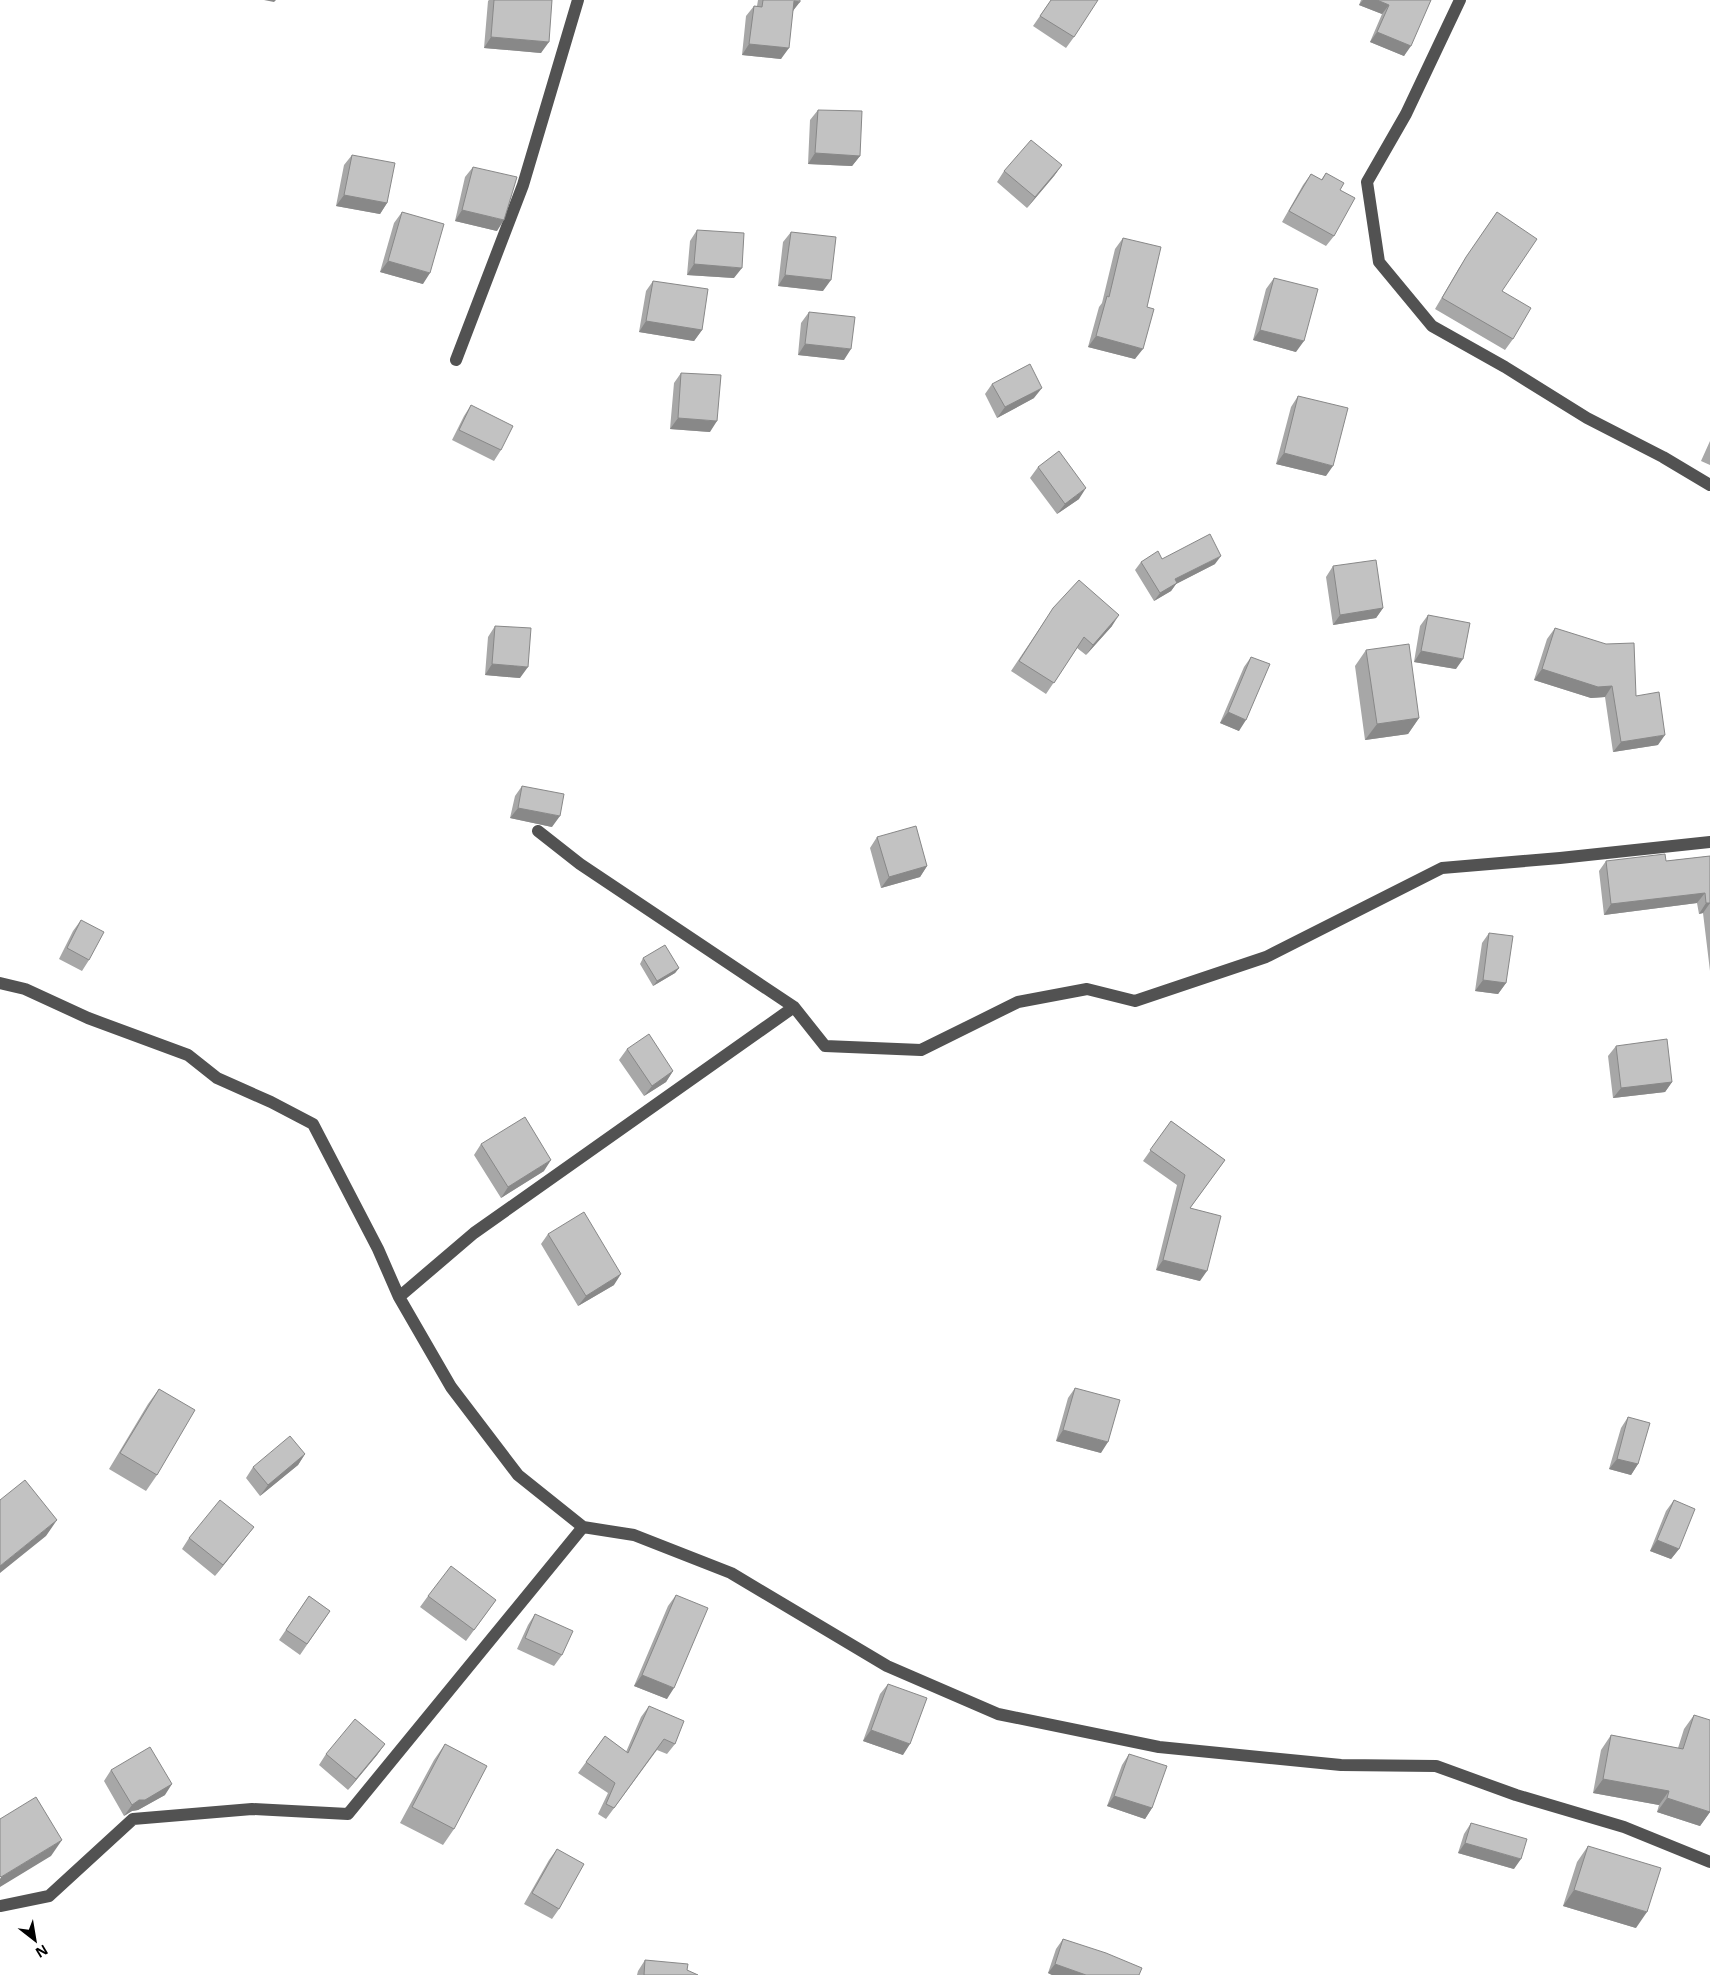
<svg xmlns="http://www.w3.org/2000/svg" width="1710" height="1975" viewBox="0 0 1710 1975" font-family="'Open Sans',sans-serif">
	<rect width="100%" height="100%" fill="#fff"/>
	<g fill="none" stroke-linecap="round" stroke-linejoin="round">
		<!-- minor -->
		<path stroke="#525252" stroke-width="12" d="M 1460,0 L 1406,114 L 1367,182 L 1379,262 L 1432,326 L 1505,367 L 1587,418 L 1663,457 L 1710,485
			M 456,360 L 523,185 L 578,0
			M 538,831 L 580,864 L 794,1007 L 825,1046 L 921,1050 L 1018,1002 L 1087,989 L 1135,1001 L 1266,957 L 1442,868 L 1560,858 L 1710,842
			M 0,983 L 25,989 L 88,1018 L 188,1055 L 217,1078 L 271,1102 L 313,1124 L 378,1249 L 399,1297
			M 583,1527 L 634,1535 L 731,1573 L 887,1666 L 998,1714 L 1159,1747 L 1341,1765 L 1436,1766 L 1516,1795 L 1624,1827 L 1710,1862
			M 0,1906 L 49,1896 L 133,1819 L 252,1809 L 348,1814 L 583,1527 L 518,1475 L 451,1387 L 399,1297 L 474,1233 L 794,1007"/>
	</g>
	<!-- wall -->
	<path fill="#a7a7a7" d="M 489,0 L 552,0 L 541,53 L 484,48 L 488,1 Z
		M 758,0 L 800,0 L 793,11 L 781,59 L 742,55 L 746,16 L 754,6 L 757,6 Z
		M 1051,0 L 1074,37 L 1066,48 L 1033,26 Z
		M 1361,0 L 1431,0 L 1404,56 L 1370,42 L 1382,14 L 1359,5 Z
		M 818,110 L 860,156 L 852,166 L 808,164 L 810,120 Z
		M 352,155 L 387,203 L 380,214 L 336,206 L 344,165 Z
		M 1062,165 L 1054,176 L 1027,208 L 997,182 L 1004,171 Z
		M 473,167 L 497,231 L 455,221 L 465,177 Z
		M 1326,173 L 1340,190 L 1334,236 L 1326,246 L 1282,222 L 1303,185 L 1311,174 L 1321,180 Z
		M 402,212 L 423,284 L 380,272 L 394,223 Z
		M 1497,212 L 1502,291 L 1513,339 L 1505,350 L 1435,309 L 1459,268 Z
		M 697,230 L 734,278 L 687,275 L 690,241 Z
		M 791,232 L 823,291 L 778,286 L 783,242 Z
		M 1123,238 L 1147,307 L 1135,359 L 1088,347 L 1099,307 L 1102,303 L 1115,249 Z
		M 1274,278 L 1296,352 L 1253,340 L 1266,289 Z
		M 653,281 L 702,330 L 694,341 L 639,332 L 646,291 Z
		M 809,312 L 844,360 L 798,355 L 801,323 Z
		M 681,373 L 710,432 L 670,429 L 674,383 Z
		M 992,384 L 1034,398 L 997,418 L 985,394 Z
		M 1298,396 L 1326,476 L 1276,464 L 1291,407 Z
		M 471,405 L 501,450 L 494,461 L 452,440 L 464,416 Z
		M 1710,441 L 1710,465 L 1701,461 Z
		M 1038,467 L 1079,499 L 1057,514 L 1030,478 Z
		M 1162,559 L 1215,564 L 1176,584 L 1171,591 L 1154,601 L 1135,570 L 1141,562 Z
		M 1333,566 L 1383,608 L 1376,618 L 1333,625 L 1326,577 Z
		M 1428,615 L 1456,669 L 1414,662 L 1420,626 Z
		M 1046,619 L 1112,626 L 1086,655 L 1077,648 L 1046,694 L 1011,671 Z
		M 495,626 L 520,678 L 485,675 L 488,637 Z
		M 1555,628 L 1636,696 L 1658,745 L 1613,752 L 1605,697 L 1591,698 L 1534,680 L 1547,639 Z
		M 1366,650 L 1419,718 L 1408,734 L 1365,740 L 1355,666 Z
		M 1251,657 L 1239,731 L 1220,723 L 1244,667 Z
		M 522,786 L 552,827 L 510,818 L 515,796 Z
		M 877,837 L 927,866 L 920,877 L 881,888 L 870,848 Z
		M 1710,856 L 1710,971 L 1703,913 L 1699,914 L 1697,903 L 1604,915 L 1599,871 L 1606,861 L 1666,861 Z
		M 81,920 L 89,960 L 82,971 L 59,959 L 73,931 Z
		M 1489,933 L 1506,983 L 1498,994 L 1475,991 L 1482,943 Z
		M 643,958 L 679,968 L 675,973 L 653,986 L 640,964 Z
		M 1616,1046 L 1672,1082 L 1665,1092 L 1613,1098 L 1608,1056 Z
		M 627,1049 L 673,1071 L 666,1082 L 644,1096 L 619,1060 Z
		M 1171,1121 L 1225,1160 L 1190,1208 L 1200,1281 L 1156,1270 L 1177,1185 L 1143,1161 Z
		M 481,1144 L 544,1171 L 501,1198 L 474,1155 Z
		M 548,1234 L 614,1285 L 578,1306 L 541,1244 Z
		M 1075,1388 L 1101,1453 L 1056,1441 L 1068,1398 Z
		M 159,1389 L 157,1475 L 146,1491 L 109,1469 L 148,1404 Z
		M 1628,1417 L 1638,1464 L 1631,1475 L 1609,1469 L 1621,1428 Z
		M 305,1454 L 298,1465 L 260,1496 L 246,1478 L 253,1467 Z
		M 1674,1500 L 1679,1549 L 1671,1559 L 1650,1551 L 1666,1511 Z
		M 254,1527 L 246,1537 L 215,1576 L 182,1549 L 189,1538 Z
		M 676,1595 L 667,1699 L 634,1686 L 668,1606 Z
		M 309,1596 L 330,1611 L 300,1655 L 279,1640 Z
		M 428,1596 L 496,1600 L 466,1641 L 420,1607 Z
		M 535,1614 L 562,1655 L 554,1666 L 517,1649 L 528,1625 Z
		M 888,1684 L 903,1755 L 863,1741 L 880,1694 Z
		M 649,1706 L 675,1744 L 667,1754 L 657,1750 L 606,1819 L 598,1814 L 608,1793 L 578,1773 L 605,1736 L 626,1752 L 641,1717 Z
		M 1694,1715 L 1710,1812 L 1700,1826 L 1657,1812 L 1659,1805 L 1593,1793 L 1601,1750 L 1611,1735 L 1678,1748 L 1684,1729 Z
		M 385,1744 L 377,1755 L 348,1790 L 319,1765 L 326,1754 Z
		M 445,1744 L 454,1829 L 443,1845 L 400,1823 L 434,1760 Z
		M 1129,1754 L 1152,1808 L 1145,1819 L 1107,1806 L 1122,1765 Z
		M 111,1770 L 165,1795 L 138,1810 L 132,1811 L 124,1816 L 104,1781 Z
		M 1471,1823 L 1514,1869 L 1458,1853 L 1464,1834 Z
		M 1588,1846 L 1636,1928 L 1563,1906 L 1577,1862 Z
		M 557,1849 L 559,1909 L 552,1919 L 524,1904 L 549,1860 Z
		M 1063,1939 L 1139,1975 L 1052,1975 L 1048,1973 L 1056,1949 Z
		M 645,1960 L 687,1970 L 698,1975 L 637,1975 L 638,1971 Z"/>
	<!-- shaded-wall -->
	<path fill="#888" d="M 264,0 L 276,0 L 274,2 Z
		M 1363,0 L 1377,0 L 1389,5 L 1382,14 L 1359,5 Z
		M 794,1 L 800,2 L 792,12 Z
		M 1377,32 L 1411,46 L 1404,56 L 1370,42 Z
		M 491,37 L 549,42 L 541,53 L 484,48 Z
		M 749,44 L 789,48 L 781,59 L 742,55 Z
		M 815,153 L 860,156 L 852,166 L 808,164 Z
		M 1062,165 L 1054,176 L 1027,208 L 1035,197 Z
		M 344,195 L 387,203 L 380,214 L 336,206 Z
		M 462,210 L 504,220 L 497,231 L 455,221 Z
		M 388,261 L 430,273 L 423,284 L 380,272 Z
		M 694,264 L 742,268 L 734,278 L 687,275 Z
		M 785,275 L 831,280 L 823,291 L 778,286 Z
		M 646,321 L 702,330 L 694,341 L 639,332 Z
		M 1260,330 L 1304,341 L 1296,352 L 1253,340 Z
		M 1096,336 L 1143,349 L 1135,359 L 1088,347 Z
		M 805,344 L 851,349 L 844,360 L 798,355 Z
		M 1042,388 L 1034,398 L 997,418 L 1005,407 Z
		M 678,418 L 717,421 L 710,432 L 670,429 Z
		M 1284,453 L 1333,466 L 1326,476 L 1276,464 Z
		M 1086,488 L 1079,499 L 1057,514 L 1065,504 Z
		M 1221,556 L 1215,564 L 1176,584 L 1171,591 L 1154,601 L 1160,593 L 1175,579 Z
		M 1383,608 L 1376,618 L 1333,625 L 1340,615 Z
		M 1119,615 L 1112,626 L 1086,655 L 1093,645 Z
		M 1421,651 L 1463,659 L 1456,669 L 1414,662 Z
		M 492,664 L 528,667 L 520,678 L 485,675 Z
		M 1542,669 L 1612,686 L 1605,697 L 1591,698 L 1534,680 Z
		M 1228,712 L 1246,720 L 1239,731 L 1220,723 Z
		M 1419,718 L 1408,734 L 1365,740 L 1377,724 Z
		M 1665,735 L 1658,745 L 1613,752 L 1621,742 Z
		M 518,808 L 560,816 L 552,827 L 510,818 Z
		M 927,866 L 920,877 L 881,888 L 889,877 Z
		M 1705,893 L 1697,903 L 1604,915 L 1611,904 Z
		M 1706,903 L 1710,903 L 1703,913 L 1699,914 Z
		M 679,968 L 675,973 L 653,986 L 657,981 Z
		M 1483,980 L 1506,983 L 1498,994 L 1475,991 Z
		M 673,1071 L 666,1082 L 644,1096 L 652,1086 Z
		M 1672,1082 L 1665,1092 L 1613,1098 L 1621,1088 Z
		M 551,1160 L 544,1171 L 501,1198 L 508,1187 Z
		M 1163,1260 L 1207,1271 L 1200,1281 L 1156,1270 Z
		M 621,1274 L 614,1285 L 578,1306 L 586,1296 Z
		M 1063,1430 L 1108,1442 L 1101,1453 L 1056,1441 Z
		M 305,1454 L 298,1465 L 260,1496 L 268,1485 Z
		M 1617,1459 L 1638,1464 L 1631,1475 L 1609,1469 Z
		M 57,1520 L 46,1536 L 0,1573 L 0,1566 Z
		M 254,1527 L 246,1537 L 215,1576 L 223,1565 Z
		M 1657,1540 L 1679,1549 L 1671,1559 L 1650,1551 Z
		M 642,1675 L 674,1688 L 667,1699 L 634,1686 Z
		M 871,1730 L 910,1744 L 903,1755 L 863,1741 Z
		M 385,1744 L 377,1755 L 348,1790 L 356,1779 Z
		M 1603,1779 L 1669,1791 L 1659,1805 L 1593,1793 Z
		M 172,1784 L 165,1795 L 138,1810 L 132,1811 L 124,1816 L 132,1805 L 139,1800 Z
		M 1114,1796 L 1152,1808 L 1145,1819 L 1107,1806 Z
		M 1667,1798 L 1710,1812 L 1700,1826 L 1657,1812 Z
		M 62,1840 L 51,1856 L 0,1887 L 0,1879 L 1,1877 Z
		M 1465,1843 L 1521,1859 L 1514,1869 L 1458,1853 Z
		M 1574,1890 L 1647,1912 L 1636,1928 L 1563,1906 Z
		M 1055,1964 L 1086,1975 L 1052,1975 L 1048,1973 Z"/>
	<!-- building -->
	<path fill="#c2c2c2" stroke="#888" d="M 494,0 L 552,0 L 549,42 L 491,37 Z
		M 763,0 L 800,0 L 800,2 L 794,1 L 789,48 L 749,44 L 754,6 L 762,7 Z
		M 1051,0 L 1098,0 L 1074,37 L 1040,16 Z
		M 1377,0 L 1431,0 L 1411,46 L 1377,32 L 1389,5 Z
		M 818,110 L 862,111 L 860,156 L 815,153 Z
		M 1031,140 L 1062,165 L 1035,197 L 1004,171 Z
		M 352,155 L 395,163 L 387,203 L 344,195 Z
		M 473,167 L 517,177 L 504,220 L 462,210 Z
		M 1326,173 L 1344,183 L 1340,190 L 1355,198 L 1334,236 L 1289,211 L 1311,174 L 1322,180 Z
		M 402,212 L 444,224 L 430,273 L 388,261 Z
		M 1497,212 L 1537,239 L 1502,291 L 1531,308 L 1513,339 L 1442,298 L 1466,257 Z
		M 697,230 L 744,233 L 742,268 L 694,264 Z
		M 791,232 L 836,237 L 831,280 L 785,275 Z
		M 1123,238 L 1161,247 L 1147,307 L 1154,309 L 1143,349 L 1096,336 L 1107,296 L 1109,297 Z
		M 1274,278 L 1318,289 L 1304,341 L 1260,330 Z
		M 653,281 L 708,289 L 702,330 L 646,321 Z
		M 809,312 L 855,317 L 851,349 L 805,344 Z
		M 1030,364 L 1042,388 L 1005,407 L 992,384 Z
		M 681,373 L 721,375 L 717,421 L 678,418 Z
		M 1298,396 L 1348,408 L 1333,466 L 1284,453 Z
		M 471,405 L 513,426 L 501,450 L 459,430 Z
		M 1059,451 L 1086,488 L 1065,504 L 1038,467 Z
		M 1210,534 L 1221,556 L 1175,579 L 1177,583 L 1160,593 L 1141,562 L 1158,551 L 1162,559 Z
		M 1376,560 L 1383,608 L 1340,615 L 1333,566 Z
		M 1079,580 L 1119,615 L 1093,645 L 1084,637 L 1054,683 L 1019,661 L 1053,608 Z
		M 1428,615 L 1470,623 L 1463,659 L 1421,651 Z
		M 495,626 L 531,628 L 528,667 L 492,664 Z
		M 1555,628 L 1606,644 L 1634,643 L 1636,696 L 1659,692 L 1665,735 L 1621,742 L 1612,686 L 1598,687 L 1542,669 Z
		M 1409,644 L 1419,718 L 1377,724 L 1366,650 Z
		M 1251,657 L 1270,664 L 1246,720 L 1228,712 Z
		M 522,786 L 564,794 L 560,816 L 518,808 Z
		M 916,826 L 927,866 L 889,877 L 877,837 Z
		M 1665,854 L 1666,861 L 1710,856 L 1710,903 L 1706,903 L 1705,893 L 1611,904 L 1606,861 Z
		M 81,920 L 104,932 L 89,960 L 67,948 Z
		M 1489,933 L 1513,936 L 1506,983 L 1483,980 Z
		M 665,945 L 679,968 L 657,981 L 643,958 Z
		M 649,1034 L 673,1071 L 652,1086 L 627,1049 Z
		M 1667,1039 L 1672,1082 L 1621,1088 L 1616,1046 Z
		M 525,1117 L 551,1160 L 508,1187 L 481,1144 Z
		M 1171,1121 L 1225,1160 L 1190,1208 L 1221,1216 L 1207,1271 L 1163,1260 L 1185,1175 L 1150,1150 Z
		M 584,1212 L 621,1274 L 586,1296 L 548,1234 Z
		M 1075,1388 L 1120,1400 L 1108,1442 L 1063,1430 Z
		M 159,1389 L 195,1410 L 157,1475 L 120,1453 Z
		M 1628,1417 L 1650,1423 L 1638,1464 L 1617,1459 Z
		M 290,1436 L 305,1454 L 268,1485 L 253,1467 Z
		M 25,1480 L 57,1520 L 0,1566 L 0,1500 Z
		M 220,1500 L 254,1527 L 223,1565 L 189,1538 Z
		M 1674,1500 L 1695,1509 L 1679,1549 L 1657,1540 Z
		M 451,1566 L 496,1600 L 474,1630 L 428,1596 Z
		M 676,1595 L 708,1608 L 674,1688 L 642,1675 Z
		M 309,1596 L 330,1611 L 307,1644 L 286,1630 Z
		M 535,1614 L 573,1631 L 562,1655 L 525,1638 Z
		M 888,1684 L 927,1698 L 910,1744 L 871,1730 Z
		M 649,1706 L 684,1721 L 675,1744 L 664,1739 L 614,1808 L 606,1804 L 615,1783 L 586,1762 L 605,1736 L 628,1753 Z
		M 1694,1715 L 1710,1720 L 1710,1812 L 1667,1798 L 1669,1791 L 1603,1779 L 1611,1735 L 1683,1749 Z
		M 355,1719 L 385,1744 L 356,1779 L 326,1754 Z
		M 445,1744 L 487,1766 L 454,1829 L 412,1807 Z
		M 150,1747 L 172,1784 L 145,1800 L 139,1800 L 132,1805 L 111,1770 Z
		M 1129,1754 L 1167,1766 L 1152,1808 L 1114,1796 Z
		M 36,1797 L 62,1840 L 1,1877 L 0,1876 L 0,1819 Z
		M 1471,1823 L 1527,1839 L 1521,1859 L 1465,1843 Z
		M 1588,1846 L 1661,1868 L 1647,1912 L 1574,1890 Z
		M 557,1849 L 584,1864 L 559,1909 L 532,1893 Z
		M 1063,1939 L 1106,1953 L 1142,1968 L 1139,1975 L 1086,1975 L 1055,1964 Z
		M 645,1960 L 688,1964 L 687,1970 L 698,1975 L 644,1975 Z"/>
	<!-- north arrow -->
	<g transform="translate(35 1940) rotate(149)" stroke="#ffffff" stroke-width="4" paint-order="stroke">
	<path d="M0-4L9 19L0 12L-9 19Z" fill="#000000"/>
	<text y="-8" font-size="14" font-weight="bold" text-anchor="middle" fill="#000000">N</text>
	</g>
</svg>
